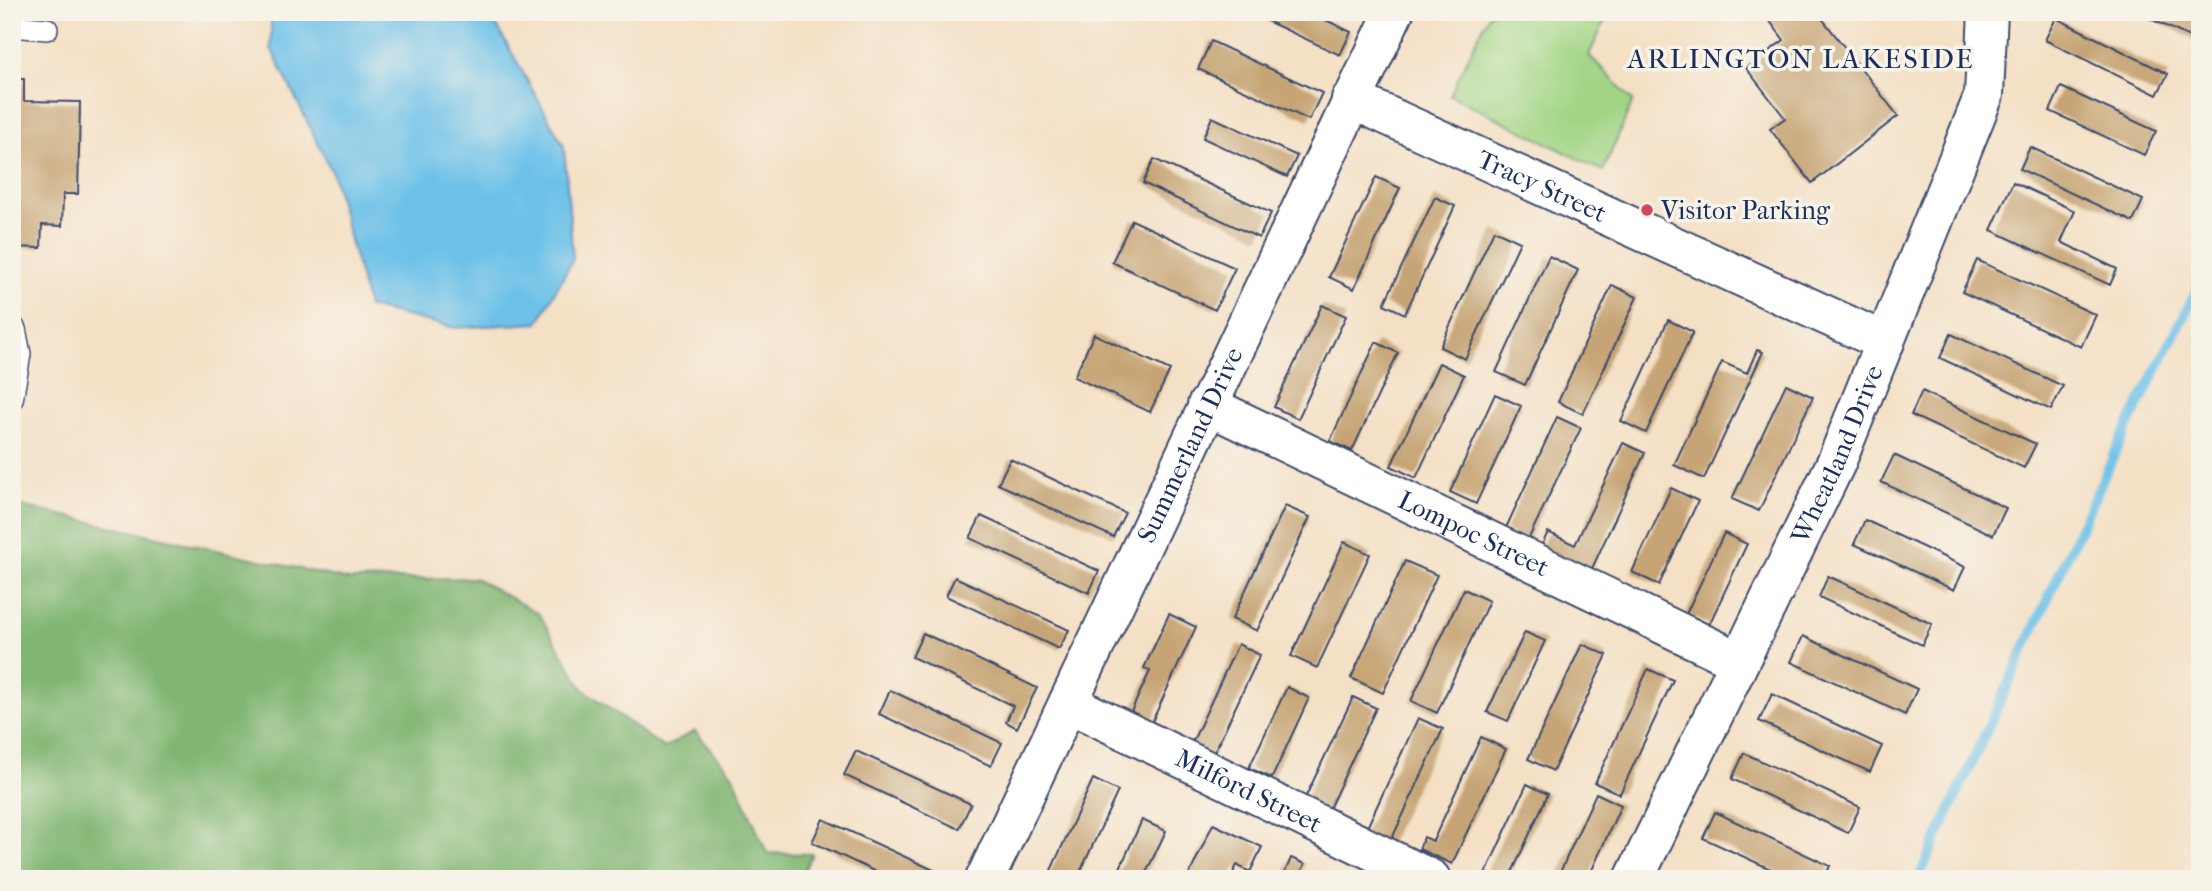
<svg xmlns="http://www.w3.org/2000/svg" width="2212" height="891" viewBox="0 0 2212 891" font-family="'IM FELL French Canon',serif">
	<rect width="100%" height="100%" fill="#f7f3e8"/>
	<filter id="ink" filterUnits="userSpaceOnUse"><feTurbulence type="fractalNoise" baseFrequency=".0143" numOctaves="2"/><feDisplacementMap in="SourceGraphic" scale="14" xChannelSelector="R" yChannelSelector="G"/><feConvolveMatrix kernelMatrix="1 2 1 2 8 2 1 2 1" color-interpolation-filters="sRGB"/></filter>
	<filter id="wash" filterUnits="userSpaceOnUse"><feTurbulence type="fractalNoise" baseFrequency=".00686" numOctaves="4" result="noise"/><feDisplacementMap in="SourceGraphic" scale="28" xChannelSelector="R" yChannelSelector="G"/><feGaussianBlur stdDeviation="1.57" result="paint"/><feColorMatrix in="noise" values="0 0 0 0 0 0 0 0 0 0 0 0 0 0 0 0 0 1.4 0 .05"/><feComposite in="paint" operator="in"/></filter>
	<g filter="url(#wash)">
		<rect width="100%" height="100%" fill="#f4e0c5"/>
		<!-- green -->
		<path fill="#a1d585" stroke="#5e8272" stroke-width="2" d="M 1490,12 L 1609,12 L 1589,55 L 1633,101 L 1603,171 L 1450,95 Z"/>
		<!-- forest -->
		<path fill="#80b672" stroke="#4e7268" stroke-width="2" d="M 12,504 L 349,580 L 475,578 L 539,614 L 583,689 L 664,748 L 695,731 L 733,775 L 767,853 L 812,854 L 800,879 L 12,879 Z"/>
		<!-- water -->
		<path fill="#6dc1e9" stroke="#4478a4" stroke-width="2" d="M 271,12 L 489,12 L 564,146 L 573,259 L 538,323 L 455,328 L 368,307 L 332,172 L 271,48 Z"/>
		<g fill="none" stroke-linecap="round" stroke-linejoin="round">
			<!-- stream -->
			<path stroke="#6dc1e9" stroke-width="10" d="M 1918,879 L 2122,438 L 2200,284"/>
		</g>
		<g id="blocks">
			<!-- building -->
			<path fill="#c6a475" d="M 1248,12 L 1309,12 L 1351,32 L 1340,55 Z
				M 1763,12 L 1817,12 L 1898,116 L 1812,183 L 1770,129 L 1785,118 L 1746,68 L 1784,40 Z
				M 2136,12 L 2200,12 L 2200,42 Z
				M 2056,18 L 2168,74 L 2157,95 L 2045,40 Z
				M 1211,41 L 1322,93 L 1309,120 L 1198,69 Z
				M 12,79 L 24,79 L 24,101 L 80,102 L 78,194 L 63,194 L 62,226 L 42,225 L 41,248 L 12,247 Z
				M 2061,87 L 2156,131 L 2144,155 L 2050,111 Z
				M 1212,117 L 1297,156 L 1287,177 L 1203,138 Z
				M 2030,147 L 2143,200 L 2133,222 L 2020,169 Z
				M 1154,159 L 1271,213 L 1259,238 L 1143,183 Z
				M 1376,177 L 1400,188 L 1354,289 L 1329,277 Z
				M 2013,182 L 2075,211 L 2061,242 L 2117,269 L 2110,285 L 1991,230 Z
				M 1435,197 L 1455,206 L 1405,314 L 1384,304 Z
				M 1132,220 L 1235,268 L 1215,310 L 1112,262 Z
				M 1494,230 L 1520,242 L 1465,359 L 1440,347 Z
				M 1549,256 L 1578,270 L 1525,385 L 1496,372 Z
				M 1977,260 L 2096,315 L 2081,347 L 1962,292 Z
				M 1612,285 L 1637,297 L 1583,414 L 1558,402 Z
				M 1322,305 L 1346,316 L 1298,419 L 1274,407 Z
				M 1668,320 L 1693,332 L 1646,433 L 1621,421 Z
				M 1094,334 L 1170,370 L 1150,412 L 1074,377 Z
				M 1951,334 L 2063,386 L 2051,410 L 1940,358 Z
				M 1376,342 L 1398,353 L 1352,451 L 1330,441 Z
				M 1757,350 L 1763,352 L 1704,479 L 1674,465 L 1722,362 L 1747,373 Z
				M 1439,363 L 1464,375 L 1416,478 L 1391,466 Z
				M 1786,384 L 1813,397 L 1759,511 L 1732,499 Z
				M 1922,391 L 2036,444 L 2024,468 L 1911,415 Z
				M 1495,394 L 1521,406 L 1476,504 L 1450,492 Z
				M 1557,417 L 1581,428 L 1528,540 L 1505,530 Z
				M 1623,443 L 1645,453 L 1590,573 L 1540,549 L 1548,532 L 1575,545 Z
				M 1894,455 L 2006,508 L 1993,535 L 1881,482 Z
				M 1010,459 L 1125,513 L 1113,537 L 998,484 Z
				M 1671,488 L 1698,501 L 1659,585 L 1632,572 Z
				M 1285,506 L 1310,517 L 1257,631 L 1232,619 Z
				M 981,516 L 1099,571 L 1089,593 L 970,538 Z
				M 1865,520 L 1965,567 L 1954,590 L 1854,544 Z
				M 1724,533 L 1747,544 L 1709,625 L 1686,614 Z
				M 1344,542 L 1370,554 L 1317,668 L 1291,656 Z
				M 1405,561 L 1437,575 L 1383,693 L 1351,678 Z
				M 1828,576 L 1932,624 L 1922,645 L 1819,597 Z
				M 955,577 L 1069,630 L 1059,649 L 946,596 Z
				M 1464,589 L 1489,601 L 1437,713 L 1411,701 Z
				M 1169,614 L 1196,627 L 1150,726 L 1129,716 L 1150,671 L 1144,668 Z
				M 1525,632 L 1545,641 L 1508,721 L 1487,712 Z
				M 923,633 L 1037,688 L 1017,728 L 1006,722 L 1013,706 L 912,657 Z
				M 1803,636 L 1917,689 L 1905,715 L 1791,662 Z
				M 1238,644 L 1260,655 L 1212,757 L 1190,747 Z
				M 1582,644 L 1607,655 L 1553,771 L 1528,759 Z
				M 1648,669 L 1673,680 L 1620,794 L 1595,783 Z
				M 1287,687 L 1309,698 L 1272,778 L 1249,768 Z
				M 890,690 L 1002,743 L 991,766 L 879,714 Z
				M 1772,694 L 1882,746 L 1870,772 L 1759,721 Z
				M 1353,697 L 1376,708 L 1322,824 L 1298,813 Z
				M 1418,718 L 1443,729 L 1389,845 L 1364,834 Z
				M 1481,737 L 1506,749 L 1452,864 L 1419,849 L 1424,837 L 1433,841 Z
				M 856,751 L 971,804 L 959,829 L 844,775 Z
				M 1744,753 L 1860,807 L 1848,833 L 1732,779 Z
				M 1093,779 L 1118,791 L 1077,879 L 1047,879 Z
				M 1527,784 L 1548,794 L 1509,879 L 1483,879 Z
				M 1596,793 L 1621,805 L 1588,879 L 1557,879 Z
				M 1715,812 L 1830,866 L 1824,879 L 1792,879 L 1703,838 Z
				M 823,819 L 940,873 L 937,879 L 891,879 L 812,842 Z
				M 1142,820 L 1166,831 L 1143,879 L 1115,879 Z
				M 1213,824 L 1262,847 L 1250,872 L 1237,865 L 1230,879 L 1187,879 Z
				M 1291,858 L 1305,864 L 1298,879 L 1282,879 Z"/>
		</g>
	</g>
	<g filter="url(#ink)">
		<use href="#blocks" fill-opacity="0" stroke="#3c4a6d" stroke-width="2"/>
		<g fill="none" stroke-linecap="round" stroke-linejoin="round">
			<defs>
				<path id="lane" d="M 12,26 L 47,29
					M 12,327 L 15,329 L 20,354 L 12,400"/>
				<g id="street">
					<path id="s1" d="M 1351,99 L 1885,342"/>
					<path id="s2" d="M 1207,405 L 1739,661"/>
					<path id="s3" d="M 1068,703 L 1431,879"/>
					<path id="s4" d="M 985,879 L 1394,12"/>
					<path id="s5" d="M 1634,879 L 1836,463 L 1984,95 L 1988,12"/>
				</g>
			</defs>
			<!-- lane casing -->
			<use href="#lane" stroke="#3c4a6d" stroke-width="24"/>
			<!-- street casing -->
			<use href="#street" stroke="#3c4a6d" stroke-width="42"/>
			<!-- lane -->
			<use href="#lane" stroke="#fff" stroke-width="21"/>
			<!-- street -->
			<use href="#street" stroke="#fff" stroke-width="38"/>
		</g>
	</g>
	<!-- markers -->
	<circle fill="#d1495b" stroke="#f7f3e8" stroke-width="2.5" cx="1647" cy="210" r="7"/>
	<g text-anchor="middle" stroke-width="7" stroke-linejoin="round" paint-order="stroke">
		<!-- street labels -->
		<g font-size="26" fill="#1b2f5e" stroke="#f7f3e8">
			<text dy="9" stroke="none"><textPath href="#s1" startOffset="210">Tracy Street</textPath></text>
			<text dy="9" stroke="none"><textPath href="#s4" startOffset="480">Summerland Drive</textPath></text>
			<text dy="9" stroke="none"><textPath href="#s5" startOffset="471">Wheatland Drive</textPath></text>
			<text dy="9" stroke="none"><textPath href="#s2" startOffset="296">Lompoc Street</textPath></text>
			<text dy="9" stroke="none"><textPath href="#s3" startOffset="201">Milford Street</textPath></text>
		</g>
		<!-- poi labels -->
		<g font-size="26" fill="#1b2f5e" stroke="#f7f3e8" text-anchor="start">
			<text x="1661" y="219">Visitor Parking</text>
		</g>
		<!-- neighbourhood labels -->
		<g font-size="28" letter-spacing="2" fill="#1b2f5e" stroke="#f7f3e8">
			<text x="1801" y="68">ARLINGTON LAKESIDE</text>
		</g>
	</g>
	<!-- margin -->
	<rect width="2212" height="891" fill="none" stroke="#f7f3e8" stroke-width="42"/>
</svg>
